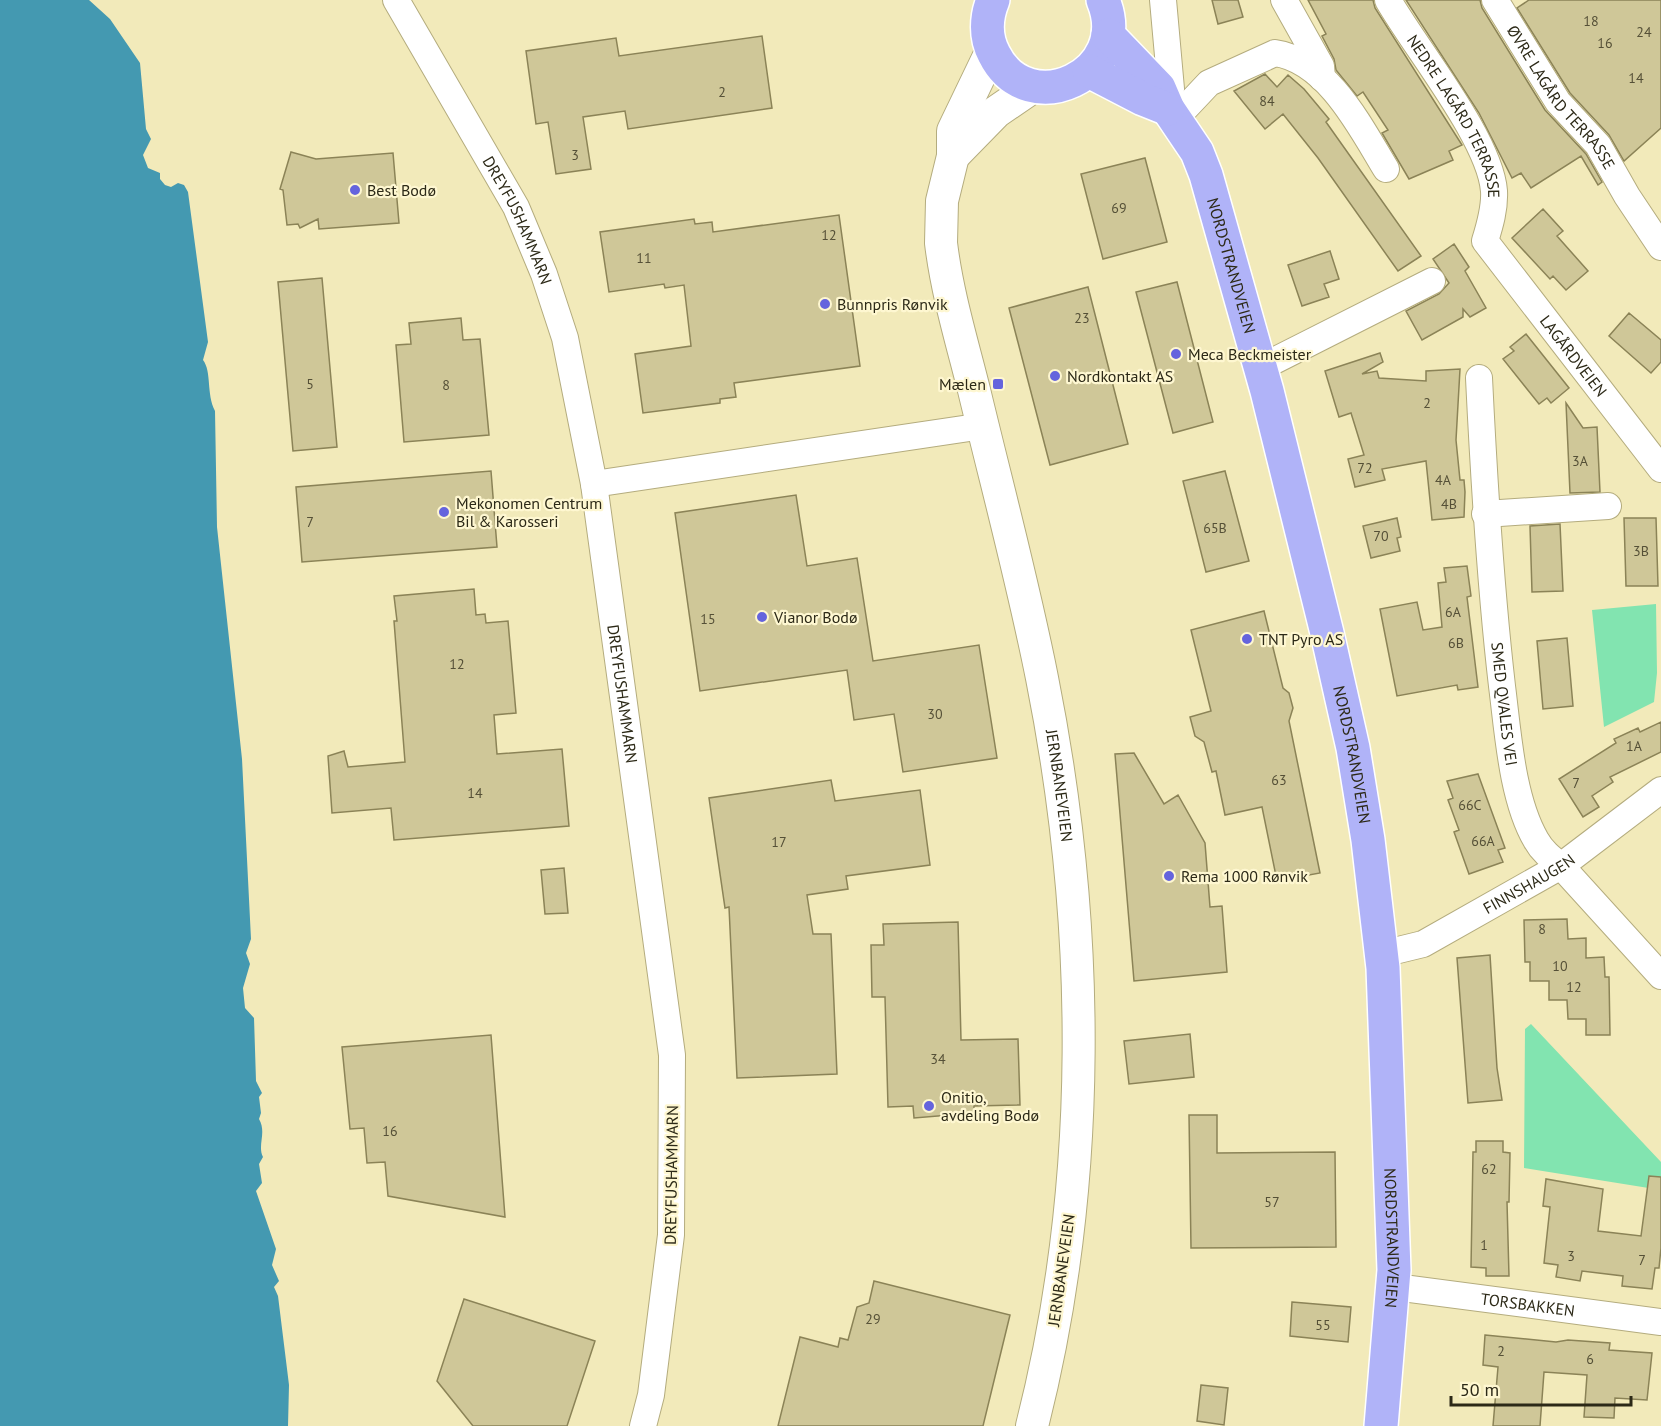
<svg xmlns="http://www.w3.org/2000/svg" width="1661" height="1426" viewBox="0 0 1661 1426" font-family="'PT Sans',sans-serif">
	<rect width="100%" height="100%" fill="#f2eaba"/>
	<!-- green -->
	<path fill="#82e4b0" d="M 1656,604 L 1657,673 L 1654,702 L 1604,727 L 1592,610 Z
		M 1531,1024 L 1661,1162 L 1661,1190 L 1524,1168 L 1525,1029 Z"/>
	<!-- water -->
	<path fill="#4499b1" d="M 0,0 L 89,0 L 110,19 L 140,63 L 146,129 L 151,139 L 143,155 L 148,168 L 160,173 L 160,179 L 165,185 L 171,187 L 178,183 L 184,185 L 188,192 L 208,342 L 203,360 C 212,372 206,393 215,411 L 217,527 L 242,759 L 251,939 L 246,953 L 250,964 L 243,988 L 245,1008 L 254,1018 L 256,1081 L 262,1093 L 259,1097 L 261,1113 L 259,1119 C 267,1133 257,1145 263,1157 L 259,1164 L 262,1183 L 256,1191 L 276,1249 L 272,1265 L 279,1281 L 274,1287 L 278,1296 L 289,1385 L 288,1426 L 0,1426 Z"/>
	<!-- building -->
	<path fill="#cfc798" stroke="#8b8357" stroke-width="1.5" d="M 1212,0 L 1238,0 L 1243,17 L 1218,24 Z
		M 1308,0 L 1373,0 L 1375,8 L 1462,145 L 1449,151 L 1453,160 L 1409,179 L 1382,133 L 1388,130 L 1363,92 L 1357,96 L 1336,70 L 1334,59 L 1322,36 L 1326,34 Z
		M 1406,0 L 1480,0 L 1482,8 L 1545,110 L 1586,154 L 1602,182 L 1598,185 L 1581,156 L 1531,188 L 1521,173 L 1512,178 L 1479,113 Z
		M 1529,0 L 1661,0 L 1661,128 L 1624,161 L 1609,135 L 1570,93 L 1517,8 Z
		M 762,36 L 772,108 L 628,129 L 625,111 L 583,117 L 591,169 L 556,174 L 548,122 L 536,124 L 526,51 L 616,38 L 619,56 Z
		M 1265,74 L 1277,87 L 1288,75 L 1304,89 L 1329,119 L 1326,122 L 1421,256 L 1398,271 L 1318,158 L 1283,114 L 1265,129 L 1234,91 Z
		M 291,152 L 316,159 L 393,153 L 399,223 L 319,229 L 318,219 L 300,228 L 298,224 L 287,225 L 283,190 L 280,189 Z
		M 1145,158 L 1167,242 L 1103,259 L 1081,174 Z
		M 1543,209 L 1563,231 L 1557,236 L 1588,271 L 1566,290 L 1553,276 L 1550,279 L 1512,238 Z
		M 839,215 L 860,366 L 734,383 L 736,397 L 720,399 L 720,403 L 643,413 L 635,354 L 691,346 L 684,285 L 665,288 L 664,284 L 609,292 L 600,232 L 694,219 L 695,224 L 712,222 L 713,232 Z
		M 1454,244 L 1469,267 L 1465,271 L 1486,308 L 1470,317 L 1463,309 L 1463,317 L 1422,340 L 1406,311 L 1439,294 L 1449,283 L 1433,259 Z
		M 1330,251 L 1339,279 L 1324,284 L 1329,297 L 1302,306 L 1288,265 Z
		M 322,278 L 337,447 L 293,451 L 278,282 Z
		M 1177,282 L 1213,422 L 1173,433 L 1136,292 Z
		M 1088,287 L 1128,444 L 1050,465 L 1009,308 Z
		M 1629,313 L 1661,340 L 1661,362 L 1651,373 L 1609,336 Z
		M 461,318 L 463,340 L 480,339 L 489,435 L 404,442 L 396,345 L 411,344 L 409,323 Z
		M 1526,334 L 1569,388 L 1551,403 L 1547,398 L 1539,404 L 1503,359 L 1514,351 L 1510,347 Z
		M 1380,353 L 1383,362 L 1362,374 L 1377,371 L 1379,378 L 1426,381 L 1426,371 L 1460,369 L 1456,440 L 1460,480 L 1464,480 L 1465,492 L 1464,517 L 1432,520 L 1426,461 L 1382,469 L 1385,480 L 1355,487 L 1348,459 L 1364,455 L 1351,413 L 1339,417 L 1325,371 Z
		M 1566,403 L 1583,428 L 1597,427 L 1600,492 L 1570,493 Z
		M 491,471 L 497,547 L 302,562 L 296,487 Z
		M 1225,471 L 1249,561 L 1206,572 L 1183,481 Z
		M 796,495 L 807,566 L 857,558 L 873,661 L 979,645 L 997,758 L 903,772 L 894,714 L 854,720 L 847,670 L 700,691 L 675,513 Z
		M 1397,518 L 1401,537 L 1397,538 L 1400,551 L 1371,558 L 1363,526 Z
		M 1624,518 L 1656,518 L 1658,586 L 1626,586 Z
		M 1560,524 L 1563,591 L 1532,592 L 1530,526 Z
		M 1467,566 L 1471,596 L 1467,597 L 1478,687 L 1458,690 L 1457,685 L 1397,696 L 1380,609 L 1417,602 L 1423,630 L 1442,627 L 1438,583 L 1446,582 L 1444,568 Z
		M 474,589 L 476,615 L 485,614 L 486,623 L 508,621 L 516,713 L 494,715 L 497,754 L 562,749 L 569,826 L 394,840 L 391,808 L 332,813 L 328,756 L 344,751 L 348,767 L 405,762 L 394,621 L 397,621 L 394,596 Z
		M 1264,611 L 1283,688 L 1289,693 L 1293,708 L 1289,721 L 1320,873 L 1277,881 L 1262,807 L 1225,815 L 1216,771 L 1212,772 L 1204,742 L 1195,736 L 1190,717 L 1211,711 L 1191,630 Z
		M 1567,638 L 1573,706 L 1543,709 L 1537,641 Z
		M 1661,722 L 1661,752 L 1610,777 L 1613,782 L 1592,796 L 1599,807 L 1583,817 L 1559,779 L 1616,743 L 1614,739 L 1638,728 L 1640,732 Z
		M 1134,753 L 1164,804 L 1178,795 L 1205,843 L 1210,907 L 1222,906 L 1227,972 L 1134,981 L 1115,754 Z
		M 1478,774 L 1505,848 L 1498,850 L 1503,862 L 1469,874 L 1454,832 L 1459,830 L 1448,800 L 1453,798 L 1447,781 Z
		M 831,780 L 835,801 L 920,790 L 930,865 L 846,876 L 848,889 L 807,895 L 813,934 L 831,934 L 837,1074 L 737,1078 L 729,907 L 725,908 L 709,798 Z
		M 564,868 L 568,913 L 545,914 L 541,870 Z
		M 1567,919 L 1568,939 L 1586,938 L 1586,958 L 1604,957 L 1605,977 L 1609,977 L 1610,1035 L 1586,1035 L 1586,1019 L 1568,1019 L 1567,1000 L 1549,1000 L 1549,981 L 1530,981 L 1530,962 L 1525,962 L 1524,920 Z
		M 958,922 L 961,1040 L 1018,1039 L 1020,1105 L 974,1106 L 974,1113 L 914,1118 L 913,1106 L 888,1107 L 885,997 L 872,997 L 871,945 L 884,945 L 883,924 Z
		M 1490,955 L 1497,1068 L 1502,1100 L 1468,1103 L 1457,958 Z
		M 1190,1034 L 1194,1077 L 1129,1084 L 1124,1041 Z
		M 491,1035 L 505,1217 L 388,1196 L 385,1162 L 367,1163 L 364,1128 L 350,1129 L 342,1047 Z
		M 1189,1115 L 1217,1115 L 1217,1153 L 1335,1152 L 1336,1247 L 1191,1248 Z
		M 1476,1141 L 1503,1141 L 1503,1152 L 1510,1153 L 1509,1202 L 1507,1202 L 1509,1276 L 1486,1276 L 1486,1268 L 1471,1267 L 1473,1152 L 1476,1152 Z
		M 1649,1176 L 1661,1177 L 1661,1248 L 1659,1268 L 1655,1268 L 1652,1289 L 1622,1286 L 1623,1276 L 1582,1271 L 1580,1281 L 1556,1277 L 1558,1265 L 1544,1263 L 1550,1207 L 1543,1206 L 1546,1179 L 1603,1189 L 1598,1231 L 1641,1236 Z
		M 874,1281 L 1010,1315 L 983,1426 L 778,1426 L 800,1337 L 838,1347 L 840,1338 L 848,1340 L 857,1307 L 869,1303 Z
		M 464,1299 L 595,1341 L 567,1426 L 473,1426 L 437,1381 Z
		M 1292,1302 L 1351,1307 L 1348,1342 L 1290,1336 Z
		M 1485,1335 L 1556,1342 L 1568,1340 L 1610,1343 L 1609,1350 L 1652,1353 L 1647,1400 L 1615,1398 L 1614,1418 L 1584,1417 L 1587,1375 L 1544,1372 L 1540,1426 L 1493,1426 L 1498,1367 L 1483,1365 Z
		M 1201,1385 L 1228,1388 L 1224,1425 L 1197,1421 Z"/>
	<g fill="none" stroke-linecap="round" stroke-linejoin="round">
		<defs>
			<g id="minor">
				<path id="s1" d="M 396,0 L 516,207 L 544,274 L 565,338 L 594,484 L 672,1055 L 671,1235 L 651,1395 L 643,1426"/>
				<path d="M 1163,0 L 1171,89 L 1168,108"/>
				<path d="M 1284,0 L 1321,66 L 1322,78"/>
				<path id="s2" d="M 1388,0 C 1416,49 1490,139 1494,191 C 1495,208 1490,225 1485,241 L 1661,469"/>
				<path id="s3" d="M 1495,0 L 1558,102 L 1598,145 L 1627,196 L 1661,247"/>
				<path d="M 1176,118 L 1209,83 L 1275,53 C 1328,61 1361,128 1386,169"/>
				<path d="M 1260,368 L 1432,281"/>
				<path id="s4" d="M 1479,378 C 1484,481 1490,583 1502,686 C 1508,733 1512,799 1536,840 C 1542,851 1551,858 1561,866 L 1661,976"/>
				<path d="M 594,484 L 983,426"/>
				<path d="M 1485,514 L 1608,506"/>
				<path id="s5" d="M 1382,954 L 1423,944 L 1561,866 L 1661,790"/>
				<path id="s6" d="M 1395,1287 L 1661,1322"/>
			</g>
			<g id="tertiary">
				<path id="s7" d="M 992,50 L 953,131 L 953,156 L 942,201 L 941,243 C 947,293 962,342 974,390 C 997,486 1023,582 1042,678 C 1091,924 1094,1182 1032,1426"/>
				<path d="M 953,156 L 996,112 L 1034,86"/>
			</g>
			<g id="primary">
				<path d="M 993,0 C 986,17 985,37 994,54 C 1028,123 1134,74 1103,0"/>
				<path id="s8" d="M 1108,35 L 1159,88 L 1168,109 L 1197,152 L 1206,175 L 1267,391 L 1327,633 L 1353,748 L 1368,840 L 1383,968 L 1394,1270 L 1381,1426"/>
				<path d="M 1089,71 L 1143,99 L 1168,109"/>
			</g>
		</defs>
		<!-- minor casing -->
		<use href="#minor" stroke="#b4ac7e" stroke-width="28"/>
		<!-- tertiary casing -->
		<use href="#tertiary" stroke="#b4ac7e" stroke-width="34"/>
		<!-- primary casing -->
		<use href="#primary" stroke="#fff" stroke-width="36"/>
		<!-- minor -->
		<use href="#minor" stroke="#fff" stroke-width="26"/>
		<!-- tertiary -->
		<use href="#tertiary" stroke="#fff" stroke-width="32"/>
		<!-- primary -->
		<use href="#primary" stroke="#b0b3f8" stroke-width="33"/>
	</g>
	<!-- markers -->
	<g fill="#6564dd" stroke="#fef7d1" stroke-width="2">
		<circle cx="355" cy="190" r="6"/>
		<circle cx="825" cy="304" r="6"/>
		<circle cx="1176" cy="354" r="6"/>
		<circle cx="1055" cy="376" r="6"/>
		<rect x="992" y="378" width="12" height="12" rx="3"/>
		<circle cx="444" cy="512" r="6"/>
		<circle cx="762" cy="617" r="6"/>
		<circle cx="1247" cy="639" r="6"/>
		<circle cx="1169" cy="876" r="6"/>
		<circle cx="929" cy="1106" r="6"/>
	</g>
	<g text-anchor="middle" stroke-width="4.5" stroke-linejoin="round" paint-order="stroke">
		<!-- number labels -->
		<g font-size="14" fill="#555037">
			<text x="1591" y="26">18</text>
			<text x="1644" y="37">24</text>
			<text x="1605" y="48">16</text>
			<text x="1636" y="83">14</text>
			<text x="722" y="97">2</text>
			<text x="1267" y="106">84</text>
			<text x="575" y="160">3</text>
			<text x="1119" y="213">69</text>
			<text x="829" y="240">12</text>
			<text x="644" y="263">11</text>
			<text x="1082" y="323">23</text>
			<text x="310" y="389">5</text>
			<text x="446" y="390">8</text>
			<text x="1427" y="408">2</text>
			<text x="1580" y="466">3A</text>
			<text x="1365" y="473">72</text>
			<text x="1443" y="485">4A</text>
			<text x="1449" y="509">4B</text>
			<text x="310" y="527">7</text>
			<text x="1215" y="533">65B</text>
			<text x="1381" y="541">70</text>
			<text x="1641" y="556">3B</text>
			<text x="1453" y="617">6A</text>
			<text x="708" y="624">15</text>
			<text x="1456" y="648">6B</text>
			<text x="457" y="669">12</text>
			<text x="935" y="719">30</text>
			<text x="1634" y="751">1A</text>
			<text x="1279" y="785">63</text>
			<text x="1576" y="788">7</text>
			<text x="475" y="798">14</text>
			<text x="1470" y="810">66C</text>
			<text x="1483" y="846">66A</text>
			<text x="779" y="847">17</text>
			<text x="1542" y="934">8</text>
			<text x="1560" y="971">10</text>
			<text x="1574" y="992">12</text>
			<text x="938" y="1064">34</text>
			<text x="390" y="1136">16</text>
			<text x="1489" y="1174">62</text>
			<text x="1272" y="1207">57</text>
			<text x="1484" y="1250">1</text>
			<text x="1571" y="1261">3</text>
			<text x="1642" y="1265">7</text>
			<text x="873" y="1324">29</text>
			<text x="1323" y="1330">55</text>
			<text x="1501" y="1356">2</text>
			<text x="1590" y="1364">6</text>
		</g>
		<!-- street labels -->
		<g font-size="16" fill="#2c2917" stroke="#fef7d1">
			<text dy="6" stroke="none"><textPath href="#s3" startOffset="118">ØVRE LAGÅRD TERRASSE</textPath></text>
			<text dy="6" stroke="none"><textPath href="#s2" startOffset="135">NEDRE LAGÅRD TERRASSE</textPath></text>
			<text dy="6" stroke="none"><textPath href="#s1" startOffset="252">DREYFUSHAMMARN</textPath></text>
			<text dy="6" stroke="none"><textPath href="#s8" startOffset="267">NORDSTRANDVEIEN</textPath></text>
			<text dy="6" stroke="none"><textPath href="#s2" startOffset="416">LAGÅRDVEIEN</textPath></text>
			<text dy="6" stroke="none"><textPath href="#s1" startOffset="740">DREYFUSHAMMARN</textPath></text>
			<text dy="6" stroke="none"><textPath href="#s4" startOffset="327">SMED QVALES VEI</textPath></text>
			<text dy="6" stroke="none"><textPath href="#s8" startOffset="771">NORDSTRANDVEIEN</textPath></text>
			<text dy="6" stroke="none"><textPath href="#s7" startOffset="759">JERNBANEVEIEN</textPath></text>
			<text dy="6" stroke="none"><textPath href="#s5" startOffset="164">FINNSHAUGEN</textPath></text>
			<text transform="translate(671 1175) rotate(-89)" y="6">DREYFUSHAMMARN</text>
			<text dy="6" stroke="none"><textPath href="#s8" startOffset="1257">NORDSTRANDVEIEN</textPath></text>
			<text transform="translate(1061 1270) rotate(-82)" y="6">JERNBANEVEIEN</text>
			<text dy="6" stroke="none"><textPath href="#s6" startOffset="134">TORSBAKKEN</textPath></text>
		</g>
		<!-- poi labels -->
		<g font-size="16" fill="#2c2917" stroke="#fef7d1" text-anchor="start">
			<text x="367" y="196">Best Bodø</text>
			<text x="837" y="310">Bunnpris Rønvik</text>
			<text x="1188" y="360">Meca Beckmeister</text>
			<text x="1067" y="382">Nordkontakt AS</text>
			<text x="986" y="390" text-anchor="end">Mælen</text>
			<text x="456" y="509">Mekonomen Centrum<tspan x="456" dy="18">Bil &amp; Karosseri</tspan></text>
			<text x="774" y="623">Vianor Bodø</text>
			<text x="1259" y="645">TNT Pyro AS</text>
			<text x="1181" y="882">Rema 1000 Rønvik</text>
			<text x="941" y="1103">Onitio,<tspan x="941" dy="18">avdeling Bodø</tspan></text>
		</g>
	</g>
	<!-- scale -->
	<path d="M1451 1396v9h180v-9" fill="none" stroke="#2c2917" stroke-width="3"/>
	<text x="1460" y="1396" font-size="18" fill="#2c2917" stroke="#fef7d1" stroke-width="4.5" paint-order="stroke">50 m</text>
</svg>
